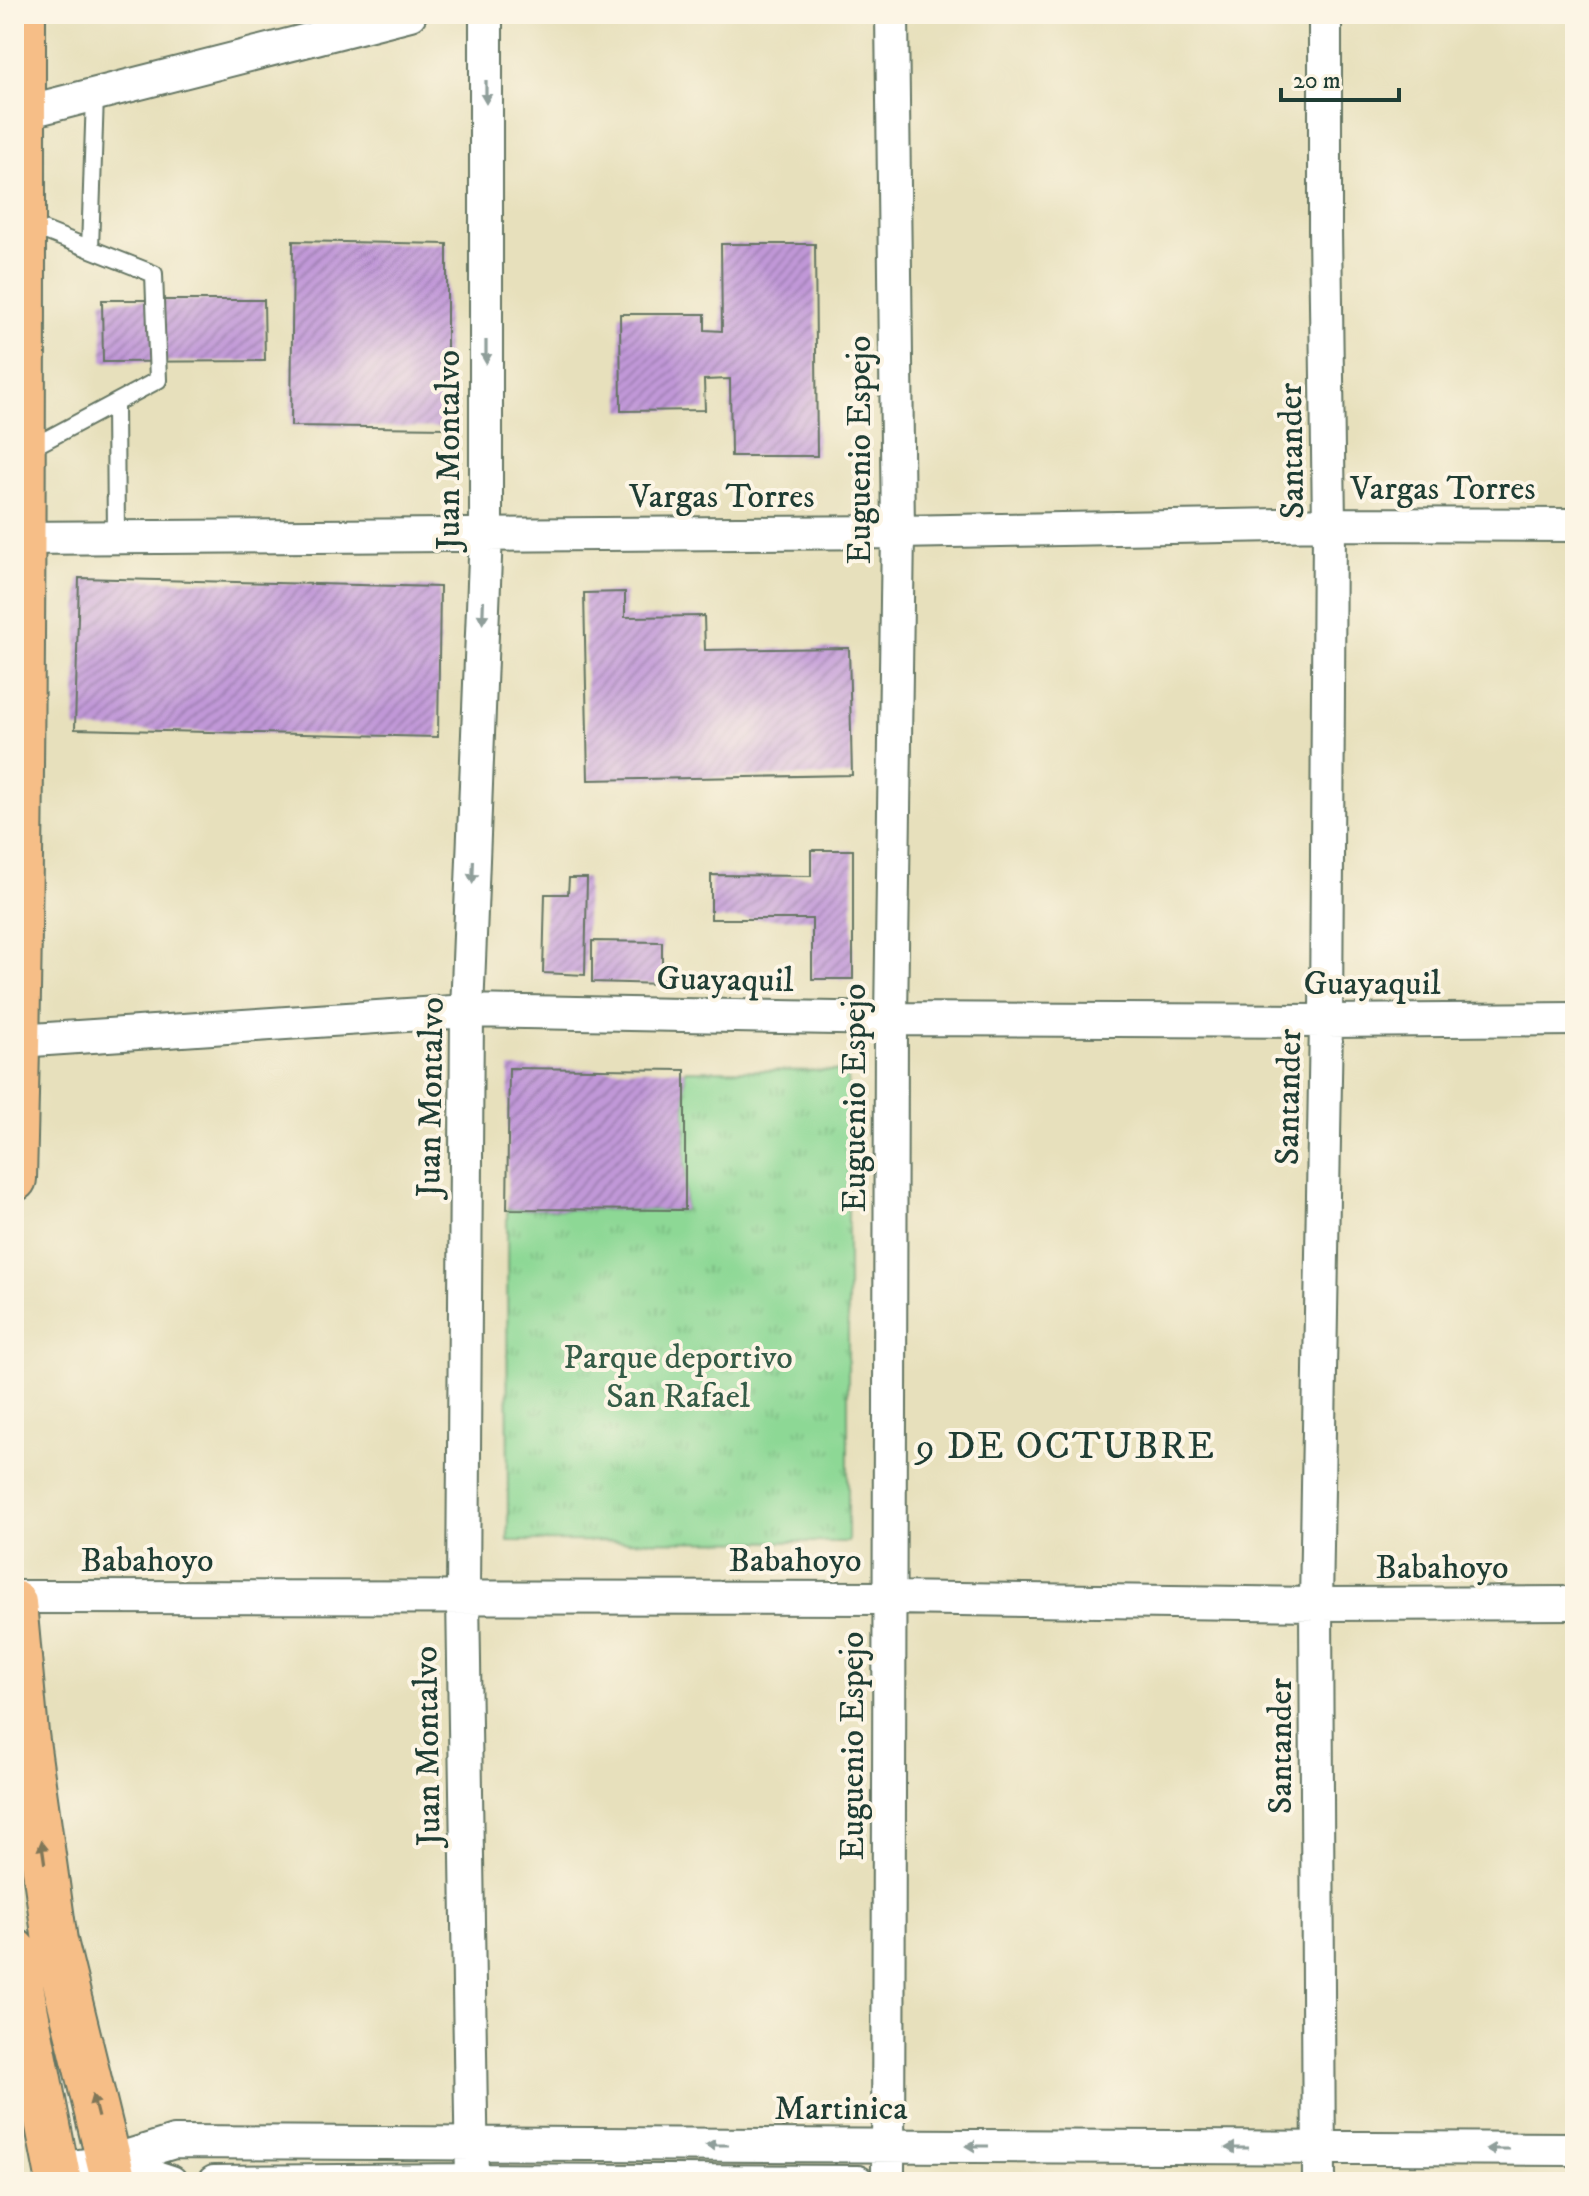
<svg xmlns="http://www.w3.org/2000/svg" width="1589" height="2196" viewBox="0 0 1589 2196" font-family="'IM FELL DW Pica',serif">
	<defs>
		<pattern id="park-tufts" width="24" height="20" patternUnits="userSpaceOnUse" patternTransform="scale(2)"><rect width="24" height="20" fill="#8dd895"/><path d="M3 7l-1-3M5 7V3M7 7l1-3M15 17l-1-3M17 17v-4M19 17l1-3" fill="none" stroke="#79ba81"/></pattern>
		<pattern id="building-hatch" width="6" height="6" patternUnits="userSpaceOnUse" patternTransform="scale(2)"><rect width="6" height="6" fill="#c198d8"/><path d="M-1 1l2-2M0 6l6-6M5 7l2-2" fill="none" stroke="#9c7db0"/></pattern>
	</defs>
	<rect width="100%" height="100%" fill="#fcf5e5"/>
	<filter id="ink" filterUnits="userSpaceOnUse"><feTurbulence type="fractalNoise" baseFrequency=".0125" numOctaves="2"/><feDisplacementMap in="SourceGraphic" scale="16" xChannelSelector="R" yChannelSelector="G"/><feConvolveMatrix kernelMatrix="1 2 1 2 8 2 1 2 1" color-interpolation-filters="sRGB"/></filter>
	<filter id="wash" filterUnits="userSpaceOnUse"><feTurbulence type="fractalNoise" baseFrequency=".006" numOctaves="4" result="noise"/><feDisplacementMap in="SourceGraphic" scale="32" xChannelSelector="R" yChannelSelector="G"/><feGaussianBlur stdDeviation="1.8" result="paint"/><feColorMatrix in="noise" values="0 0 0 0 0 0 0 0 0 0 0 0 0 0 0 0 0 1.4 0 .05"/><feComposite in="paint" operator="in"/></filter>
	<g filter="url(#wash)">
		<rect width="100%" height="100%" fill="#e7e0bc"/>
		<!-- park -->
		<path fill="url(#park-tufts)" stroke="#568a64" stroke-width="2" d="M 685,1070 L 848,1071 L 848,1542 L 508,1541 L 507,1209 L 685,1210 Z"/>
		<g id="blocks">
			<!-- building -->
			<path fill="url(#building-hatch)" d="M 293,241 L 447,244 L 447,428 L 291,426 Z
				M 721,244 L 815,244 L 817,456 L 731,456 L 730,379 L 704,380 L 705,410 L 621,411 L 620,314 L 705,314 L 705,330 L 722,331 Z
				M 102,300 L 264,300 L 265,361 L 103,362 Z
				M 79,578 L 440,587 L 438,737 L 75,729 Z
				M 625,592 L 625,617 L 704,616 L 705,650 L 849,648 L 852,775 L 588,780 L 584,593 Z
				M 811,850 L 853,850 L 853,979 L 812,979 L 812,919 L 711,919 L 711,875 L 811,876 Z
				M 569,878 L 587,878 L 585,975 L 543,973 L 545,894 L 568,894 Z
				M 592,941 L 662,942 L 662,984 L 592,982 Z
				M 509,1068 L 685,1070 L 685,1210 L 507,1209 Z"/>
		</g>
	</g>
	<g filter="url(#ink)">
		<use href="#blocks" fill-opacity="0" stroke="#657664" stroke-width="2"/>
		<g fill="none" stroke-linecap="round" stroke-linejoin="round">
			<defs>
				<path id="service" d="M 25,223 L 154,274 L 158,380 L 27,450
					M 90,249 L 95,95
					M 115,403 L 116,537"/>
				<path id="minor" d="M 14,115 L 410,14
					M 14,538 L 898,532 L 1329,524 L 1575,525
					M 18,1041 L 467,1011 L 891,1019 L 1326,1021 L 1575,1019
					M 14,1597 L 890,1598 L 1316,1604 L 1575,1603
					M 109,2162 L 171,2182
					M 55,2169 L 109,2162 L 174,2142 L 1575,2149
					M 214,2182 L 471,2180 L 858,2182
					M 472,2182 L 463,1596 L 467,1011 L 486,533 L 486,14
					M 888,2182 L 891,1019 L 898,532 L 892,14
					M 1319,2182 L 1316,1604 L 1326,1021 L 1329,524 L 1325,230 L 1325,14"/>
				<path id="trunk" d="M 14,1179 C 24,791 23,402 23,14
					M 14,1603 L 26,1734 L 55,1941 L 114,2182
					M 14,1951 L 59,2182"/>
			</defs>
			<!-- service casing -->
			<use href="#service" stroke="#657664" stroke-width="20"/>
			<!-- minor casing -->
			<use href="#minor" stroke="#657664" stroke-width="36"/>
			<!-- trunk casing -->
			<use href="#trunk" stroke="#657664" stroke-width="48"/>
			<!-- service -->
			<use href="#service" stroke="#fff" stroke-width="16"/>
			<!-- minor -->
			<use href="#minor" stroke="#fff" stroke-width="32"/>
			<!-- trunk -->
			<use href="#trunk" stroke="#f6be87" stroke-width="44"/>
		</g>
		<!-- one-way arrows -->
		<defs><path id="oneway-solid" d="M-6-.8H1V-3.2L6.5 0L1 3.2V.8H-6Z" transform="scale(2)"/></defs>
		<g fill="#8f9e9a">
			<use href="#oneway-solid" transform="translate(486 92) rotate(90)"/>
			<use href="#oneway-solid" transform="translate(486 352) rotate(90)"/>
			<use href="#oneway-solid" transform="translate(483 612) rotate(92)"/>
			<use href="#oneway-solid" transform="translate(473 872) rotate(92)"/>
			<use href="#oneway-solid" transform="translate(717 2145) rotate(-180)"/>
			<use href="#oneway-solid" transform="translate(977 2146) rotate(-180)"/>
			<use href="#oneway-solid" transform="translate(1237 2148) rotate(-180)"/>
			<use href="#oneway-solid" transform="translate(1497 2149) rotate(-180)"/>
		</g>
		<g fill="#807759">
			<use href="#oneway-solid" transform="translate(43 1852) rotate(-98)"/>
			<use href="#oneway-solid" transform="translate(95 2106) rotate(-104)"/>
		</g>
	</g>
	<g text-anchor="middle" stroke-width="8" stroke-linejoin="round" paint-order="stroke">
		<!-- street labels -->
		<g font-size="34" fill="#1f3d34" stroke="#fcf5e5">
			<text transform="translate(447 450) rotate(-90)" y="12">Juan Montalvo</text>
			<text transform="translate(858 450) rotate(-90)" y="12">Euguenio Espejo</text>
			<text transform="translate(1290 451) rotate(-91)" y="12">Santander</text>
			<text x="1443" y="499">Vargas Torres</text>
			<text x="722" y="507">Vargas Torres</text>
			<text transform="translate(725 978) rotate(1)" y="12">Guayaquil</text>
			<text x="1372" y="994">Guayaquil</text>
			<text transform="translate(429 1097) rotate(-89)" y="12">Juan Montalvo</text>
			<text transform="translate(1287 1097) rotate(-89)" y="12">Santander</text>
			<text transform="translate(853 1098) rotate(-90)" y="12">Euguenio Espejo</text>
			<text x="147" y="1571">Babahoyo</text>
			<text x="795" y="1571">Babahoyo</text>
			<text x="1442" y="1578">Babahoyo</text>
			<text transform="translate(426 1746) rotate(-91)" y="12">Juan Montalvo</text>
			<text transform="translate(851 1746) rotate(-90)" y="12">Euguenio Espejo</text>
			<text transform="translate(1279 1746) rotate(-90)" y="12">Santander</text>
			<text x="841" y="2119">Martinica</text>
		</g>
		<!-- park labels -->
		<g font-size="34" fill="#355c47" stroke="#fcf5e5">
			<text x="678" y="1368">Parque deportivo<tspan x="678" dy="39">San Rafael</tspan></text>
		</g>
		<!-- quarter labels -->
		<g font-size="38" letter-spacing="2" fill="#1f3d34" stroke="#fcf5e5">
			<text x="1066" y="1458">9 DE OCTUBRE</text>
		</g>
	</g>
	<!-- margin -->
	<rect width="1589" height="2196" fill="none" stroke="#fcf5e5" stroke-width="48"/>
	<!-- scale -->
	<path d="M1281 88v12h118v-12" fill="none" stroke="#1f3d34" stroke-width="4"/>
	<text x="1293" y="88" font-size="24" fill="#1f3d34" stroke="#fcf5e5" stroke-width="6" paint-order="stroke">20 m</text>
</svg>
